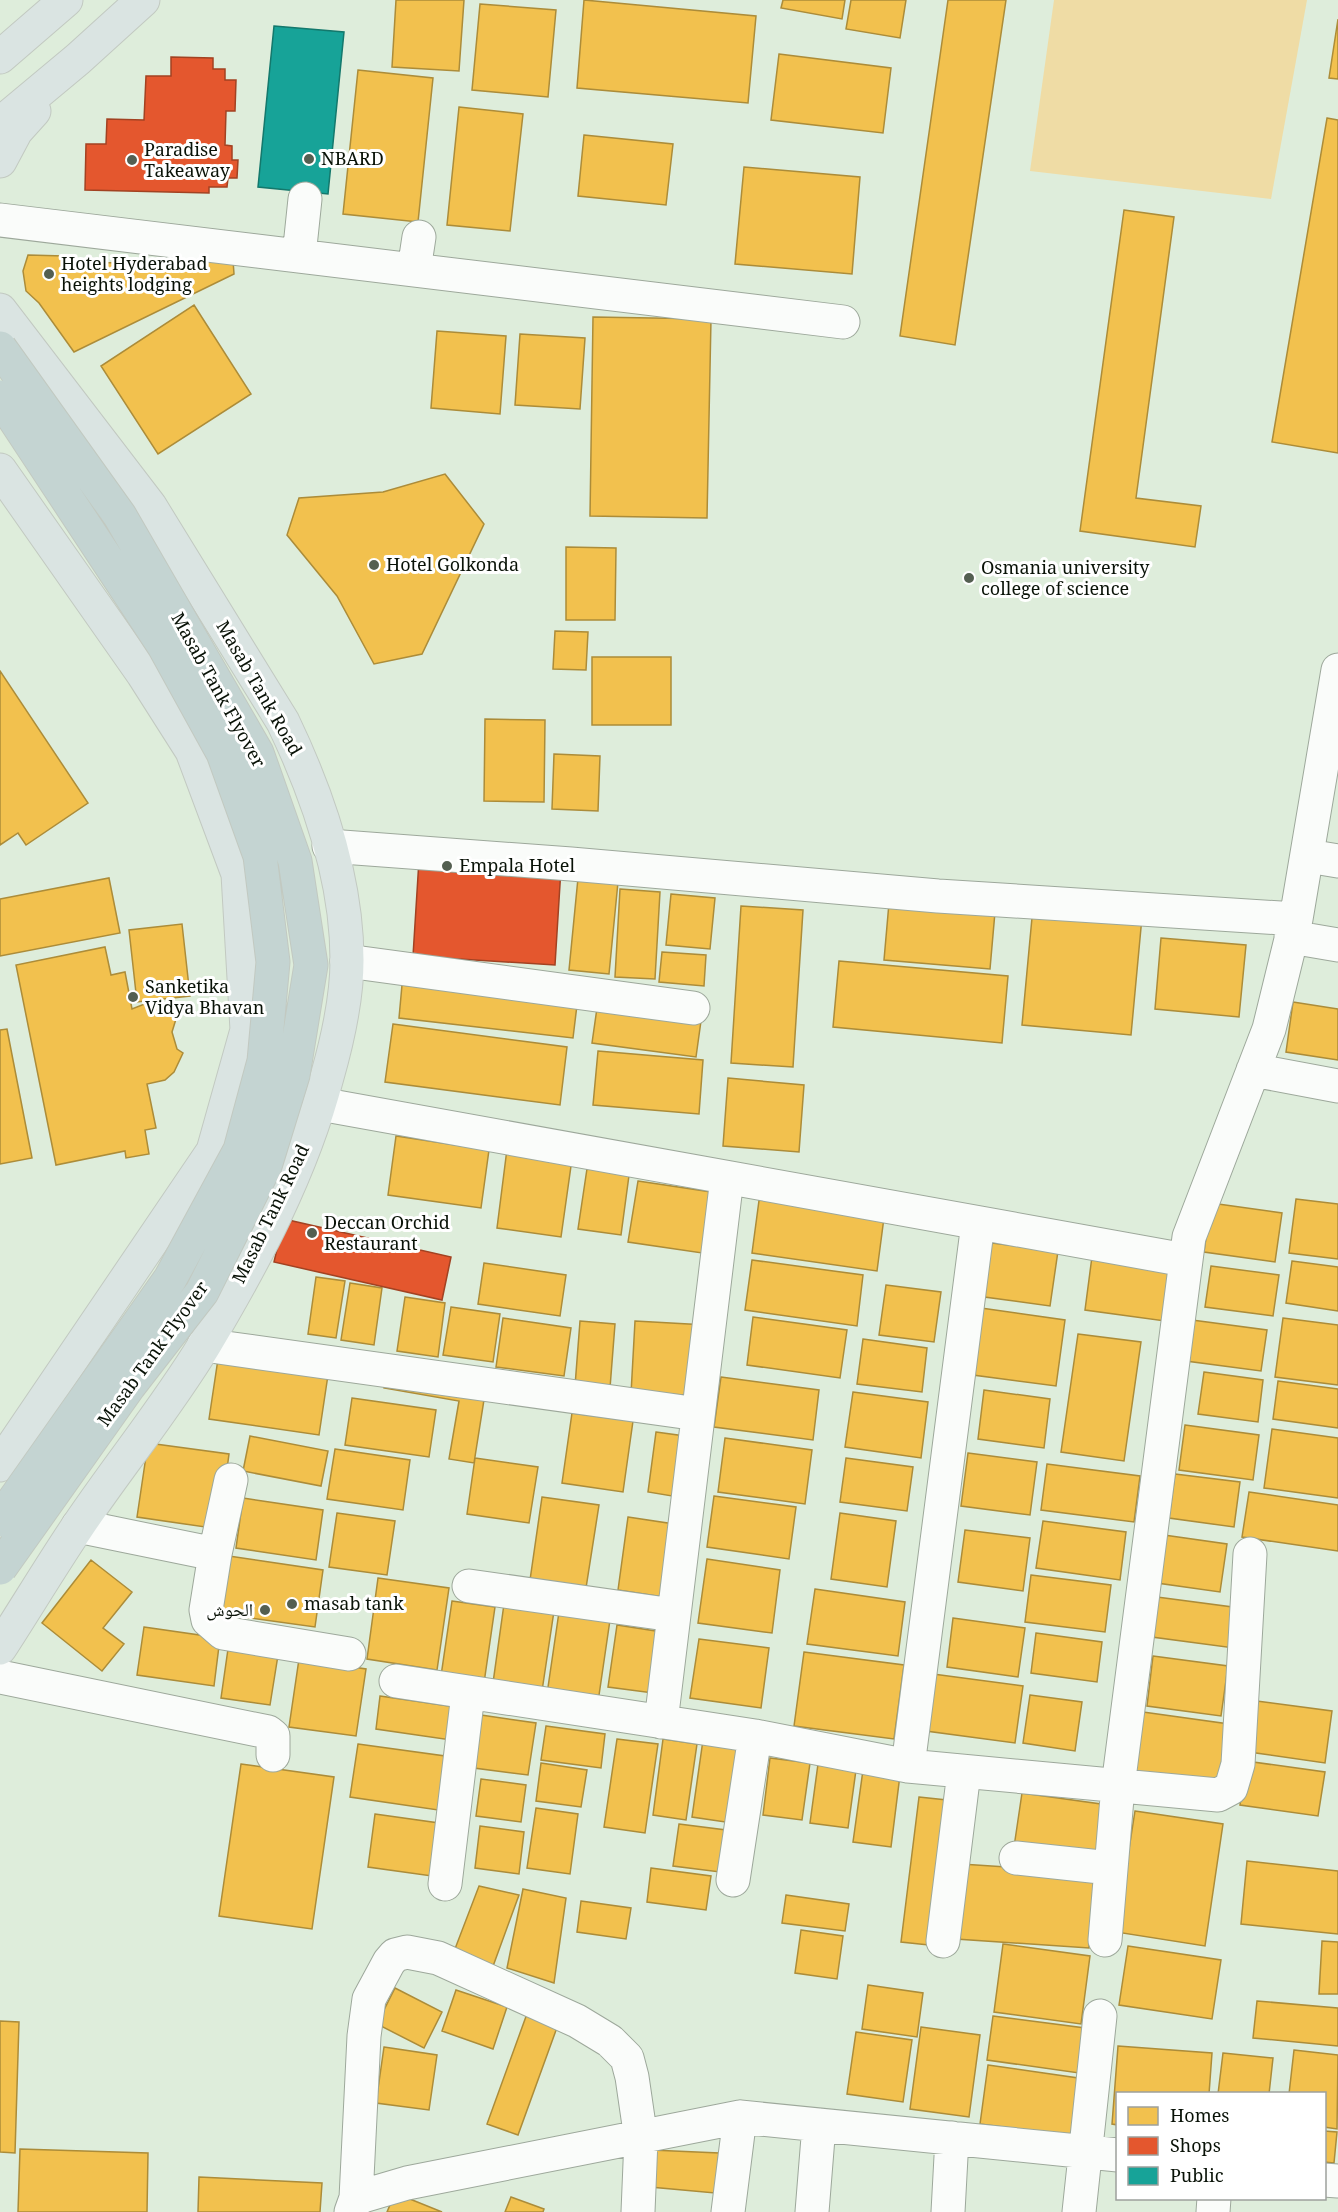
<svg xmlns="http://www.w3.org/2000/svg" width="1338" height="2212" viewBox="0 0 1338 2212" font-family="'Noto Serif','Noto Naskh Arabic',serif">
	<rect width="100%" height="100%" fill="#deeddb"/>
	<!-- green -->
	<path fill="#efdca5" d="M 1054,0 L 1307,0 L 1271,199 L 1030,171 Z"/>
	<!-- homes -->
	<path fill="#f2c14e" stroke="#ac8c39" stroke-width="1.5" d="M 396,0 L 464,0 L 459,71 L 392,67 Z
		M 584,0 L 756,16 L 748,103 L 577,88 Z
		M 783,0 L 845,0 L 842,19 L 781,8 Z
		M 851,0 L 906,0 L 900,38 L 846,29 Z
		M 948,0 L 1006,0 L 955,345 L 900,336 Z
		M 480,4 L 556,10 L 548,97 L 472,90 Z
		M 1338,19 L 1338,79 L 1329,78 Z
		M 779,54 L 891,68 L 883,133 L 771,120 Z
		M 358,70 L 433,78 L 418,222 L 343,214 Z
		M 459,107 L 523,114 L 510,231 L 447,225 Z
		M 1327,118 L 1338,120 L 1338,453 L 1272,442 Z
		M 584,135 L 673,144 L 666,205 L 578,196 Z
		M 744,167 L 860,177 L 852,274 L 735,264 Z
		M 1124,210 L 1174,217 L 1136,498 L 1201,506 L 1195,547 L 1080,531 Z
		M 28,255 L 64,256 L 98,263 L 233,260 L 234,274 L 74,352 L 39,303 L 26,291 L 23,271 Z
		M 194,305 L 251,394 L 158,454 L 101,366 Z
		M 593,317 L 711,319 L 707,518 L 590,516 Z
		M 437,331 L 506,336 L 500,414 L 431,408 Z
		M 520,334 L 585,338 L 580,409 L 515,405 Z
		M 445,474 L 484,524 L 422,654 L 374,664 L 337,596 L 287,535 L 299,498 L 383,492 Z
		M 566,547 L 616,548 L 615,620 L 566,620 Z
		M 555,631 L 588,632 L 586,670 L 553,669 Z
		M 592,657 L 671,657 L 671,725 L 592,725 Z
		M 0,671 L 88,803 L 26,845 L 18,833 L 0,845 Z
		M 485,719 L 545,720 L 544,802 L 484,801 Z
		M 554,754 L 600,756 L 598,811 L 552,809 Z
		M 109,878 L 120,933 L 0,956 L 0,899 Z
		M 578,878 L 618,882 L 609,974 L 569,970 Z
		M 620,889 L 660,892 L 655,979 L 615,977 Z
		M 671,894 L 715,898 L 710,949 L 666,945 Z
		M 889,903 L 995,912 L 990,969 L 884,960 Z
		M 741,906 L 803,910 L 793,1067 L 731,1063 Z
		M 1033,907 L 1142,917 L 1131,1035 L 1022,1025 Z
		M 182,924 L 190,996 L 137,1002 L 129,930 Z
		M 1161,938 L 1246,945 L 1239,1017 L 1155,1009 Z
		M 105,947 L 111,975 L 125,972 L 132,1009 L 147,1003 L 158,1006 L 176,1019 L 172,1032 L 177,1049 L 183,1053 L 174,1072 L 165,1080 L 147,1084 L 156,1128 L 145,1130 L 149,1154 L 126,1158 L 125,1151 L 56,1165 L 16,965 Z
		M 662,952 L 706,955 L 704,986 L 659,982 Z
		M 839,961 L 1008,976 L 1002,1043 L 833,1027 Z
		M 402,985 L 577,1005 L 573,1038 L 399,1018 Z
		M 1293,1002 L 1338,1009 L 1338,1060 L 1286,1052 Z
		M 597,1008 L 701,1021 L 696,1057 L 592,1043 Z
		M 393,1024 L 567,1047 L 560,1105 L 385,1082 Z
		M 7,1029 L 32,1158 L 0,1164 L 0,1030 Z
		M 598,1051 L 703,1060 L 699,1114 L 593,1105 Z
		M 728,1078 L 804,1085 L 799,1152 L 723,1146 Z
		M 396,1136 L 489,1150 L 481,1208 L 388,1195 Z
		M 507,1149 L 572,1159 L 561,1237 L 497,1228 Z
		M 588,1162 L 630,1168 L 621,1235 L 578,1229 Z
		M 638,1181 L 718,1193 L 709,1254 L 628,1242 Z
		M 760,1193 L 885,1210 L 877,1271 L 752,1253 Z
		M 1296,1199 L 1338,1204 L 1338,1259 L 1289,1253 Z
		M 1211,1203 L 1282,1213 L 1275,1262 L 1204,1252 Z
		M 984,1242 L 1058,1251 L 1050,1306 L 977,1296 Z
		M 1093,1249 L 1173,1261 L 1165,1321 L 1085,1310 Z
		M 752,1260 L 863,1275 L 857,1326 L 745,1310 Z
		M 1292,1261 L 1338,1267 L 1338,1311 L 1286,1303 Z
		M 484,1263 L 566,1275 L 560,1316 L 478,1304 Z
		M 1211,1266 L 1279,1275 L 1273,1316 L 1205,1307 Z
		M 316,1277 L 345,1281 L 336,1338 L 308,1334 Z
		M 350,1283 L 382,1288 L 374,1345 L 341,1340 Z
		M 886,1285 L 941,1292 L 934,1342 L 879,1335 Z
		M 405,1297 L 445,1303 L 438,1357 L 397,1351 Z
		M 451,1307 L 500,1314 L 493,1362 L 443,1355 Z
		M 981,1308 L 1065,1320 L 1056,1386 L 973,1375 Z
		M 753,1317 L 847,1330 L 840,1378 L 747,1365 Z
		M 503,1318 L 571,1328 L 564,1376 L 496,1367 Z
		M 1283,1318 L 1338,1325 L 1338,1385 L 1275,1377 Z
		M 1192,1320 L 1267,1330 L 1261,1371 L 1186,1361 Z
		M 580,1321 L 615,1324 L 610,1388 L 575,1386 Z
		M 635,1321 L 706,1325 L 698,1395 L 631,1394 Z
		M 1078,1334 L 1141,1342 L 1124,1461 L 1061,1452 Z
		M 863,1339 L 927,1348 L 922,1392 L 857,1384 Z
		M 218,1359 L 328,1375 L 319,1435 L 209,1419 Z
		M 387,1371 L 486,1387 L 474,1463 L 449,1459 L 459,1401 L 384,1388 Z
		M 1204,1372 L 1263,1380 L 1258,1422 L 1198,1414 Z
		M 721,1377 L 819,1390 L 813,1440 L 714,1427 Z
		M 1278,1381 L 1338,1389 L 1338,1428 L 1273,1419 Z
		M 984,1390 L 1050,1399 L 1044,1448 L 978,1439 Z
		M 853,1392 L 928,1402 L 921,1458 L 845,1447 Z
		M 352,1398 L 436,1410 L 429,1457 L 345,1445 Z
		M 572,1413 L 633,1421 L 623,1492 L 562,1483 Z
		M 1185,1425 L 1259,1435 L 1253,1480 L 1179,1470 Z
		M 1272,1429 L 1338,1438 L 1338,1498 L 1264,1488 Z
		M 656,1432 L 692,1437 L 684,1498 L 648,1492 Z
		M 250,1436 L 328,1451 L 321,1486 L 243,1471 Z
		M 725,1438 L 812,1450 L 805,1504 L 718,1492 Z
		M 148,1443 L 229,1454 L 219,1529 L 137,1517 Z
		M 335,1449 L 410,1460 L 403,1510 L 327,1499 Z
		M 968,1453 L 1037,1462 L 1030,1515 L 961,1506 Z
		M 475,1458 L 538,1467 L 529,1523 L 467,1514 Z
		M 846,1458 L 913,1467 L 907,1511 L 840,1502 Z
		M 1047,1464 L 1140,1476 L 1134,1522 L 1041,1510 Z
		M 1175,1474 L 1240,1482 L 1234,1527 L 1169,1518 Z
		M 1249,1492 L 1338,1505 L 1338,1551 L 1242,1537 Z
		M 714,1496 L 796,1507 L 789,1559 L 707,1547 Z
		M 542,1497 L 599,1505 L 586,1588 L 530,1580 Z
		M 243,1498 L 323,1510 L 316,1560 L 236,1548 Z
		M 337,1513 L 395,1521 L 387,1575 L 329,1567 Z
		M 840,1513 L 896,1521 L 887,1587 L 831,1579 Z
		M 628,1517 L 674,1524 L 663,1597 L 618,1590 Z
		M 1043,1521 L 1126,1532 L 1120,1580 L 1036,1568 Z
		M 965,1530 L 1030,1538 L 1023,1591 L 958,1582 Z
		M 1164,1535 L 1227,1544 L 1220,1592 L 1157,1583 Z
		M 222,1555 L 323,1570 L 315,1627 L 214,1613 Z
		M 707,1559 L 780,1570 L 772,1633 L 698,1623 Z
		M 91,1560 L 132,1592 L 103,1628 L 124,1644 L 102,1671 L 42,1623 Z
		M 1031,1575 L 1111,1585 L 1105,1632 L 1025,1622 Z
		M 378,1578 L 449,1588 L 437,1670 L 367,1659 Z
		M 815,1589 L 905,1602 L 898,1656 L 807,1644 Z
		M 1157,1597 L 1240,1608 L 1234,1648 L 1152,1637 Z
		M 452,1601 L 495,1607 L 484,1683 L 441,1676 Z
		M 504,1604 L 554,1611 L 542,1691 L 493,1683 Z
		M 559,1612 L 610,1620 L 598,1702 L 547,1694 Z
		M 953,1618 L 1025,1628 L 1018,1677 L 947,1667 Z
		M 617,1625 L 662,1632 L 653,1693 L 608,1687 Z
		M 144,1627 L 220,1638 L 214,1686 L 137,1675 Z
		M 1036,1633 L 1102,1642 L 1097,1682 L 1031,1673 Z
		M 699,1639 L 769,1648 L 761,1708 L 690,1698 Z
		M 229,1642 L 279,1649 L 270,1705 L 221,1698 Z
		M 804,1652 L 904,1665 L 894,1739 L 794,1726 Z
		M 1153,1656 L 1228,1666 L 1221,1716 L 1147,1706 Z
		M 299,1659 L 366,1669 L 356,1736 L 289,1727 Z
		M 933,1674 L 1023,1686 L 1015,1743 L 926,1731 Z
		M 1030,1695 L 1082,1702 L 1075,1751 L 1023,1743 Z
		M 380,1696 L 456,1707 L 451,1740 L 376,1729 Z
		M 1249,1700 L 1332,1711 L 1325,1763 L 1242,1751 Z
		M 1143,1712 L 1236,1725 L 1227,1789 L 1134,1777 Z
		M 481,1715 L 536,1723 L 528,1775 L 474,1768 Z
		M 546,1726 L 605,1734 L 601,1768 L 541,1760 Z
		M 617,1739 L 658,1744 L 645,1833 L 604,1827 Z
		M 663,1739 L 697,1744 L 686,1820 L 653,1815 Z
		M 703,1740 L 742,1745 L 732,1823 L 692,1817 Z
		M 358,1744 L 445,1756 L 438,1810 L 350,1797 Z
		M 770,1758 L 810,1763 L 802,1820 L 763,1815 Z
		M 1246,1761 L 1325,1772 L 1318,1816 L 1240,1805 Z
		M 541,1763 L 587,1770 L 581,1807 L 536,1801 Z
		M 241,1764 L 334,1777 L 312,1929 L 219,1916 Z
		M 818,1764 L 856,1770 L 848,1828 L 810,1823 Z
		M 863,1770 L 900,1775 L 891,1847 L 853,1842 Z
		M 481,1779 L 526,1785 L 521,1822 L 476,1816 Z
		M 1022,1793 L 1108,1805 L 1101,1859 L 1014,1847 Z
		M 919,1797 L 956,1801 L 938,1946 L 901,1942 Z
		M 536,1808 L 578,1814 L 570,1874 L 527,1868 Z
		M 1135,1811 L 1223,1824 L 1205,1946 L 1116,1932 Z
		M 375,1814 L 446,1824 L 439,1877 L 368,1867 Z
		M 679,1824 L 726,1830 L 720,1872 L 673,1866 Z
		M 480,1826 L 524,1832 L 519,1874 L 475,1868 Z
		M 1247,1861 L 1338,1871 L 1338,1934 L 1241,1924 Z
		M 961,1864 L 1094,1873 L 1089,1948 L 956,1939 Z
		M 651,1868 L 711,1876 L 706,1910 L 647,1902 Z
		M 479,1886 L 519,1895 L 492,1969 L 453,1954 Z
		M 523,1889 L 566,1898 L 554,1983 L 507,1968 Z
		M 786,1895 L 849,1904 L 845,1931 L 782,1923 Z
		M 581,1901 L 631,1908 L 626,1939 L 577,1932 Z
		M 801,1930 L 843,1936 L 837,1979 L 795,1973 Z
		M 1322,1941 L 1338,1942 L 1338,1994 L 1319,1994 Z
		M 1003,1944 L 1090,1956 L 1081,2024 L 994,2012 Z
		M 1128,1946 L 1221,1960 L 1212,2019 L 1119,2005 Z
		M 868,1985 L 923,1993 L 917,2037 L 862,2029 Z
		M 395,1988 L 442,2012 L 424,2048 L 377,2024 Z
		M 456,1990 L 507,2007 L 493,2049 L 442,2031 Z
		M 1257,2001 L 1338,2008 L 1338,2046 L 1253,2038 Z
		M 528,2011 L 559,2022 L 518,2135 L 487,2124 Z
		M 993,2016 L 1085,2028 L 1079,2073 L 987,2060 Z
		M 0,2021 L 19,2022 L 15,2153 L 0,2152 Z
		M 921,2027 L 980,2035 L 969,2117 L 910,2109 Z
		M 856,2032 L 912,2040 L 903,2102 L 847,2094 Z
		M 1118,2046 L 1212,2053 L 1209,2094 L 1118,2094 L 1118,2125 L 1112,2124 Z
		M 384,2047 L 437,2055 L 429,2110 L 376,2103 Z
		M 1294,2050 L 1338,2055 L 1337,2129 L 1324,2127 L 1324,2094 L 1289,2094 Z
		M 1223,2053 L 1273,2058 L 1269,2094 L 1218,2094 Z
		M 988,2065 L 1085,2079 L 1077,2137 L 980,2124 Z
		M 1324,2131 L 1337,2132 L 1334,2163 L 1324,2162 Z
		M 20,2149 L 148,2153 L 147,2212 L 18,2212 Z
		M 651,2150 L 719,2153 L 715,2193 L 650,2187 Z
		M 199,2177 L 322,2183 L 320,2212 L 198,2212 Z
		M 395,2193 L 442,2212 L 387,2212 Z
		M 511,2197 L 544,2209 L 543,2212 L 505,2212 Z"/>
	<!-- shops -->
	<path fill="#e4572e" stroke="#a24222" stroke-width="1.5" d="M 171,57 L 213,58 L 213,69 L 225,69 L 225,80 L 236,80 L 235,111 L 226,111 L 225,145 L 232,146 L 232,160 L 238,160 L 237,178 L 228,178 L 227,187 L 209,187 L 209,193 L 85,190 L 86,144 L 106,144 L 107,119 L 144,120 L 146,76 L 171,76 Z
		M 419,860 L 561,868 L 555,965 L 413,956 Z
		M 284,1219 L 451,1257 L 442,1300 L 274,1262 Z"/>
	<!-- public -->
	<path fill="#17a398" stroke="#13786c" stroke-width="1.5" d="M 274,26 L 344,32 L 328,194 L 258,187 Z"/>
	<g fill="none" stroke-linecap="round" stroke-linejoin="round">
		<defs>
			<path id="minor" d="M 0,220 L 843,322
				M 299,256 L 305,199
				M 414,270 L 419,237
				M 329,846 L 571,864 L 938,896 L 1296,919
				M 1308,856 L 1338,861
				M 1291,937 L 1338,945
				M 347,961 L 693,1008
				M 1253,1070 L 1338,1086
				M 320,1104 L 1185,1260
				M 204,1345 L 698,1414
				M 78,1526 L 215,1554 L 206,1610 L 208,1620 L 223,1633 L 349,1654
				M 215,1554 L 231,1480
				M 469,1586 L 673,1615
				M 0,1677 L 268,1732 L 273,1736 L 273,1755
				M 396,1681 L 755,1736 L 908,1766 L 1218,1795 L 1231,1788 L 1238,1764 L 1250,1554
				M 661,1722 L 727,1178
				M 908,1766 L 978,1223
				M 1016,1858 L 1110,1868
				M 733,1880 L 755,1736
				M 445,1884 L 468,1694
				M 1105,1940 L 1118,1786 L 1189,1237 L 1269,1029 L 1296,919 L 1338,670
				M 943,1941 L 964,1772
				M 1324,2180 L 1338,2181
				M 356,2198 L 364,2036 L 369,1999 L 389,1962 L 395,1955 L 407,1952 L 438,1958 L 577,2021 L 610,2041 L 627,2058 L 632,2077 L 641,2139 L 638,2212
				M 351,2212 L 356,2198 L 407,2183 L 740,2117 L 1118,2155
				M 728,2212 L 740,2117
				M 812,2212 L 819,2125
				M 948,2212 L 952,2138
				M 1079,2212 L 1100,2016
				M 1213,2212 L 1214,2198"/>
			<path id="major" d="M 0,57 L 66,0
				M 0,124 L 78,59 L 143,0
				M 0,161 L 16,131 L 34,111
				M 0,310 L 150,506 L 283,722 C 318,795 347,878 347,960 C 347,996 337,1042 327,1077 C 302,1172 255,1260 205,1344 C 167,1407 119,1465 78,1526 C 51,1566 26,1608 0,1648
				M 0,470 L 143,674 L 192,751 L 238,874 L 247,1030 L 213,1151 L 0,1465"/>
		</defs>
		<!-- minor casing -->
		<use href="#minor" stroke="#9da89b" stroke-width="35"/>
		<!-- major casing -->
		<use href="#major" stroke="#c2c9c1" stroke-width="35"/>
		<!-- minor -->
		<use href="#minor" stroke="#fafcfa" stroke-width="33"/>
		<!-- major -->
		<use href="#major" stroke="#dae4e2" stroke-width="33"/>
		<defs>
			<path id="highway-bridge" d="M 0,348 L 120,516 L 257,753 L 295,861 L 311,965 L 293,1075 L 265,1166 L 202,1292 L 129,1386 L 0,1568
				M 0,397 L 164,646 L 223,753 L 260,856 L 273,962 L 264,1061 L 240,1150 L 170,1279 L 0,1520"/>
		</defs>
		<!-- highway-bridge casing -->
		<use href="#highway-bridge" stroke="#c2c9c1" stroke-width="35" stroke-linecap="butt"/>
		<!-- highway-bridge -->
		<use href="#highway-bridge" stroke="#c4d4d2" stroke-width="33"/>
	</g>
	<!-- markers -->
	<g fill="#545f51" stroke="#fff" stroke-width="2">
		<circle cx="309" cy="159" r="6"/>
		<circle cx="132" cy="160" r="6"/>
		<circle cx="49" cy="274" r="6"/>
		<circle cx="374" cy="565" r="6"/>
		<circle cx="969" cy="578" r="6"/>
		<circle cx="447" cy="866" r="6"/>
		<circle cx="133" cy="997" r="6"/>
		<circle cx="312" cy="1233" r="6"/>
		<circle cx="292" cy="1604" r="6"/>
		<circle cx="265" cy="1610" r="6"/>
	</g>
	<g text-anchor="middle" stroke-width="6" stroke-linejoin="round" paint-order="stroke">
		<!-- poi labels -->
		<g font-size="18" fill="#091207" stroke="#fff" text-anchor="start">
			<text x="144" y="156">Paradise<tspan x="144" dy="21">Takeaway</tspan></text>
			<text x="321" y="165">NBARD</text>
			<text x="61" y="270">Hotel Hyderabad<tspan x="61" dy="21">heights lodging</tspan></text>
			<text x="386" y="571">Hotel Golkonda</text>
			<text x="981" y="574">Osmania university<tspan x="981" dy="21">college of science</tspan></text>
			<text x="459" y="872">Empala Hotel</text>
			<text x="145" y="993">Sanketika<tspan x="145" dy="21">Vidya Bhavan</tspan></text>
			<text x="324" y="1229">Deccan Orchid<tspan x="324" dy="21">Restaurant</tspan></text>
			<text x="304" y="1610">masab tank</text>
			<text x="253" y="1616" text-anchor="end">الحوش</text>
		</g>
		<!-- street labels -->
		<g font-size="18" fill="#091207" stroke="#fff">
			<text transform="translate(259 688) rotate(60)" y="6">Masab Tank Road</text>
			<text transform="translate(218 690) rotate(61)" y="6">Masab Tank Flyover</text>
			<text transform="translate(271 1214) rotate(-64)" y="6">Masab Tank Road</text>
			<text transform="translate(153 1354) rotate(-54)" y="6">Masab Tank Flyover</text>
		</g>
	</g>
	<!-- legend -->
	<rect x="1116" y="2092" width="210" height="108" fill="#ffffff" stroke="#9da09c" stroke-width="1.5"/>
	<rect x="1128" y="2107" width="30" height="18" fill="#f2c14e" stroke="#9da09c" stroke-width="1.5"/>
	<text x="1170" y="2122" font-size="18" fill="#091207">Homes</text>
	<rect x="1128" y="2137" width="30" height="18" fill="#e4572e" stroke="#9da09c" stroke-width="1.5"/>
	<text x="1170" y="2152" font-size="18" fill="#091207">Shops</text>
	<rect x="1128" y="2167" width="30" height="18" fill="#17a398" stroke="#9da09c" stroke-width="1.5"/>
	<text x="1170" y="2182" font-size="18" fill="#091207">Public</text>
</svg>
